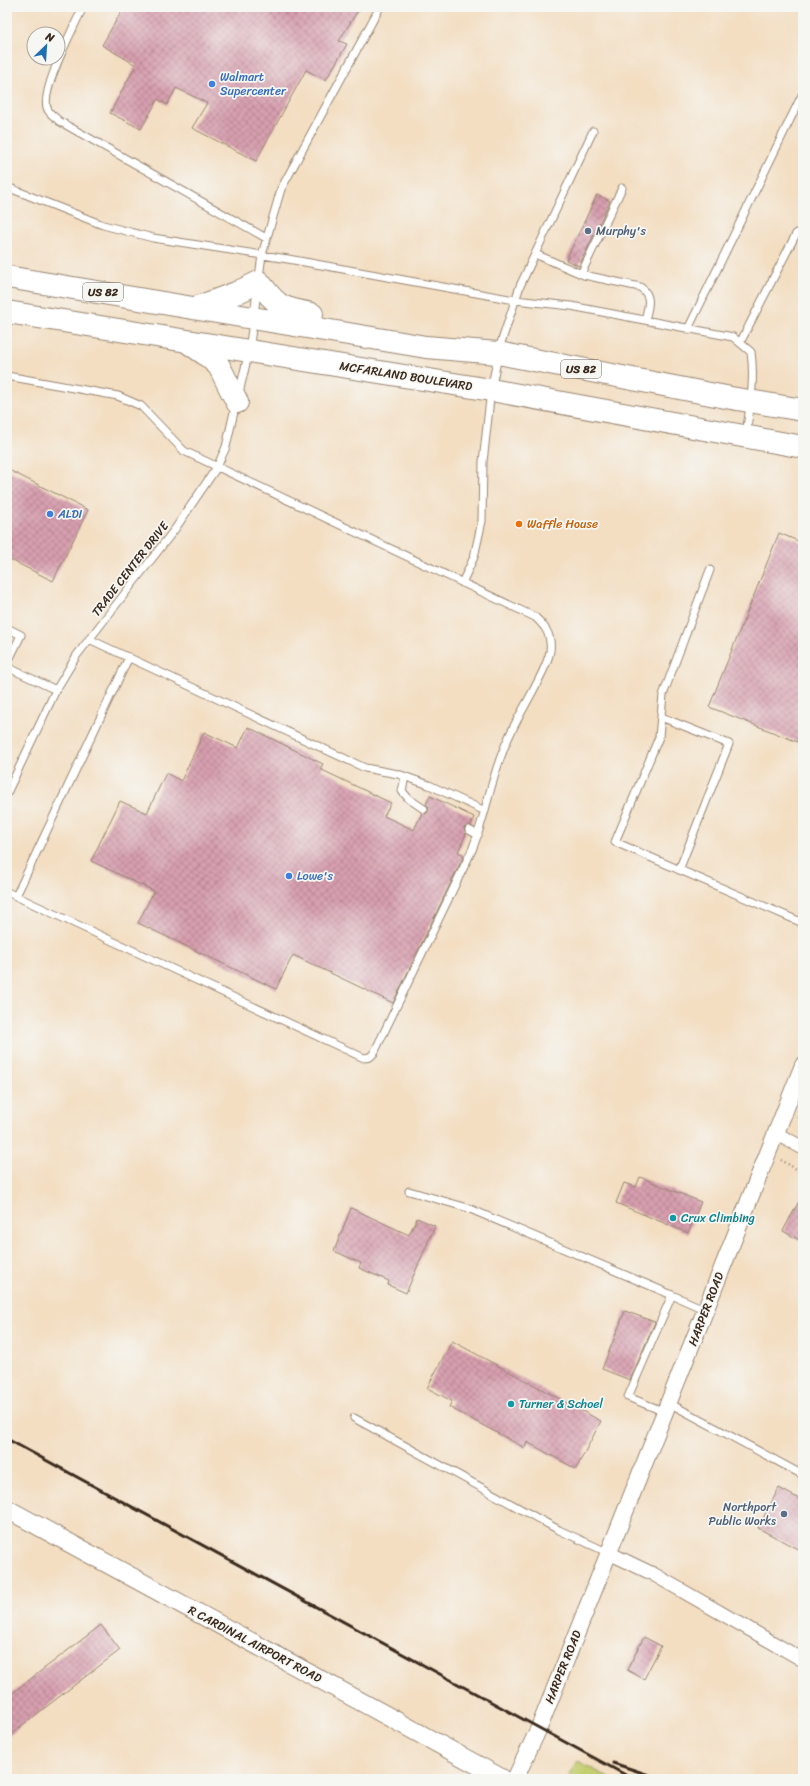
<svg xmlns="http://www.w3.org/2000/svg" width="810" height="1786" viewBox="0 0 810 1786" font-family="Sriracha,sans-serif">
	<defs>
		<pattern id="building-cross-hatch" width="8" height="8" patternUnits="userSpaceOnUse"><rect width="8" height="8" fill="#d79faf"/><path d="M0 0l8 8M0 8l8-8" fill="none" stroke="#b0828e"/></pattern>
	</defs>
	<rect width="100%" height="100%" fill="#f6f6f2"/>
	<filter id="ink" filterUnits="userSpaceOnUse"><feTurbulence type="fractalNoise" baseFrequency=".025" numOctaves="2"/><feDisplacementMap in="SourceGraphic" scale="8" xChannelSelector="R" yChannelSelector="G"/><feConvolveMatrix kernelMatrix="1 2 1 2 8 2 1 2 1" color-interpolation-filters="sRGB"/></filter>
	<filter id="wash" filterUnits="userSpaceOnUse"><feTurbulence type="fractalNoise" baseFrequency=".012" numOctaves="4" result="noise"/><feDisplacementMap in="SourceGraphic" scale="16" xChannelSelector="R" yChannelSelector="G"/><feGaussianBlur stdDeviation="0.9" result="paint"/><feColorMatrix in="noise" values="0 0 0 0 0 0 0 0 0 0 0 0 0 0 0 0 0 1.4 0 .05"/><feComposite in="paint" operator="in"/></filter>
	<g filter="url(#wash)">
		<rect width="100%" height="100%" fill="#f3dec2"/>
		<!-- green -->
		<path fill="#c3cf70" stroke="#7f7c47" d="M 578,1761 L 611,1779 L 572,1779 L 569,1774 Z"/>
		<g id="blocks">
			<!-- building -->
			<path fill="url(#building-cross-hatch)" d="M 124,7 L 360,7 L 339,41 L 347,44 L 326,80 L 306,70 L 256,161 L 192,128 L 207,103 L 176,88 L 167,105 L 158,99 L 141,129 L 110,113 L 136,65 L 102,45 Z
				M 597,195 L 610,201 L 579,266 L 566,260 Z
				M 7,469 L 88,510 L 53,581 L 7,558 Z
				M 779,533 L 803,543 L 803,744 L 709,707 Z
				M 248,727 L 323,764 L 320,769 L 391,803 L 384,816 L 414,830 L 422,813 L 426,814 L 428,811 L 429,807 L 426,804 L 430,796 L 474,817 L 471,825 L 464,828 L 466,834 L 458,852 L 464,855 L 393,1003 L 293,955 L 276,989 L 138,923 L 154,891 L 91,861 L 120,801 L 147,813 L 166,773 L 181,781 L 204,732 L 238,748 Z
				M 640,1177 L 701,1202 L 688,1233 L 616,1203 L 624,1183 L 636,1187 Z
				M 803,1194 L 803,1242 L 783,1231 Z
				M 351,1208 L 409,1235 L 417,1218 L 435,1226 L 406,1293 L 388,1285 L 389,1281 L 359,1268 L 361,1263 L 334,1251 Z
				M 625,1311 L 655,1322 L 630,1380 L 602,1369 Z
				M 452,1341 L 601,1421 L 576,1469 L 527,1442 L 525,1448 L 449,1407 L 452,1401 L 427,1388 Z
				M 779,1488 L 803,1501 L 803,1552 L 758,1528 Z
				M 101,1625 L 120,1650 L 7,1737 L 7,1697 Z
				M 644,1637 L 661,1646 L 644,1679 L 627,1670 Z"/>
		</g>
	</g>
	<g filter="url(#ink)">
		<use href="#blocks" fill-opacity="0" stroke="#978470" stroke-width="1"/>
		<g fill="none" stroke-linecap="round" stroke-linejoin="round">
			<defs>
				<path id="service" d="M 83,7 C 75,25 38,94 48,110 C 50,114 55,117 59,121 L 266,238
					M 7,187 L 103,225 L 153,238 L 288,259 L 515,300 L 571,306 L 733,337 L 751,352 C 755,380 750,407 746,434
					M 535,254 L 584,275 L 640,287 C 653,296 648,307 645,320
					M 581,274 L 622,188
					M 688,329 L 803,93
					M 740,343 L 796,234 L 803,230
					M 7,376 L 118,396 L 141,406 L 184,451 L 535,617 C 546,627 552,636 550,651 C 548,663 541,675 536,685 C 525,707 511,728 503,751 C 490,783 485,818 472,850 L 374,1053 L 370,1057 L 364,1058 L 7,892
					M 239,393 L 249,351 L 262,255 L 281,189 L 380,7
					M 710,570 L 663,695 L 659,737 L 615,842 L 803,923
					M 462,583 L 474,557 L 482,521 L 483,462 L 491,390 L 500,346 L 520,286 L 593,131
					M 7,628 L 21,635 L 7,664
					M 89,639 L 365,768 L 398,774 L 429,785 L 485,811
					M 7,667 L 56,690
					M 661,717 L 729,744 L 679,870
					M 405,777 L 402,791 L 409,799 L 424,809
					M 7,793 L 56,690 L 77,655 L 175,529 L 217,467 L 226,447 L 236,403
					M 469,830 L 478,835
					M 16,896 L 129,657
					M 409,1191 L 468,1208 L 672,1295
					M 669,1403 L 803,1475
					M 665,1412 L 628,1397 L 672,1295 L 706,1310
					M 354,1418 L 559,1530 L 609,1553"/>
				<path id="minor" d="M 775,1133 L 803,1148
					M 609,1553 L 653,1574 L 803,1660"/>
				<path id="tertiary" d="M 515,1779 L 539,1728 L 803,1065"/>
				<path id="secondary" d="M 7,1509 L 503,1779"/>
				<path id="trunk" d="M 7,277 L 426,347 L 498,353 L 731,398 L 803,410
					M 198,307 L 236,293 L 259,282 C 278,307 280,308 312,314
					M 7,312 L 491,390 L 803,447
					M 189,343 L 205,354 L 219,366 L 237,402"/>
			</defs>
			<!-- service casing -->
			<use href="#service" stroke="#978470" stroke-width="9"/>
			<!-- minor casing -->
			<use href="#minor" stroke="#978470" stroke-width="15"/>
			<!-- tertiary casing -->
			<use href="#tertiary" stroke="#978470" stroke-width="18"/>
			<!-- secondary casing -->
			<use href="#secondary" stroke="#978470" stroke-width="20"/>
			<!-- trunk casing -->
			<use href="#trunk" stroke="#978470" stroke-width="24"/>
			<!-- path -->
			<path stroke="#978470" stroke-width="2.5" stroke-dasharray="1 3" stroke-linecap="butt" d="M 797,1117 L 803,1120
				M 781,1160 L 803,1173"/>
			<!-- service -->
			<use href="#service" stroke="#fff" stroke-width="7"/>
			<!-- minor -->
			<use href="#minor" stroke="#fff" stroke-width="13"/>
			<!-- tertiary -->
			<use href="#tertiary" stroke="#fff" stroke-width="16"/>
			<!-- secondary -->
			<use href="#secondary" stroke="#fff" stroke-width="18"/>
			<!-- trunk -->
			<use href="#trunk" stroke="#fff" stroke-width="22"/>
			<!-- rail -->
			<path stroke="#3b2a1e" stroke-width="3" d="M 7,1439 L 633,1779
				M 613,1763 L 661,1779"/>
		</g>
	</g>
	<!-- markers -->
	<g fill="#3f7fe0" stroke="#f6f6f2" stroke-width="1.5">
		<circle cx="212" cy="84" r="4"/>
		<circle cx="50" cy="514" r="4"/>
		<circle cx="289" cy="876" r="4"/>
	</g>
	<g fill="#5c6f8a" stroke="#f6f6f2" stroke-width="1.5">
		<circle cx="588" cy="231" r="4"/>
		<circle cx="784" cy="1514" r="4"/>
	</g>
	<circle fill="#e8710a" stroke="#f6f6f2" stroke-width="1.5" cx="519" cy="524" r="4"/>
	<g fill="#0f9aa8" stroke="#f6f6f2" stroke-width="1.5">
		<circle cx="673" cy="1218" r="4"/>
		<circle cx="511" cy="1404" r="4"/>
	</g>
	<g text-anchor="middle" stroke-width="3.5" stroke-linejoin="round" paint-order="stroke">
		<!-- shield labels -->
		<g fill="#f6f6f2" stroke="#73675e" stroke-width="1">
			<rect x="83" y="283" width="40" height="18" rx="3"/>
			<rect x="561" y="360" width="40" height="18" rx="3"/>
		</g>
		<g font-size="11" font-weight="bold" fill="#3b2a1e">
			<text x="103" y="296">US 82</text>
			<text x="581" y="373">US 82</text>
		</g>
		<!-- shop labels -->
		<g font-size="12" fill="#366cbe" stroke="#f6f6f2" text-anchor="start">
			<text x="220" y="81">Walmart<tspan x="220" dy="14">Supercenter</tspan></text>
			<text x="58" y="518">ALDI</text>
			<text x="297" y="880">Lowe's</text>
		</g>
		<!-- service labels -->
		<g font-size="12" fill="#4e5e75" stroke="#f6f6f2" text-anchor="start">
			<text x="596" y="235">Murphy's</text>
			<text x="776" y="1511" text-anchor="end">Northport<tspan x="776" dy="14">Public Works</tspan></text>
		</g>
		<!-- street labels -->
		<g font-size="12" fill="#3b2a1e" stroke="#f6f6f2">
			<text transform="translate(406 376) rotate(9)" y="4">MCFARLAND BOULEVARD</text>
			<text transform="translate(130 569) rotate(-52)" y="4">TRADE CENTER DRIVE</text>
			<text transform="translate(706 1309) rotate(-69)" y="4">HARPER ROAD</text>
			<text transform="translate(255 1644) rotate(28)" y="4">R CARDINAL AIRPORT ROAD</text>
			<text transform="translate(563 1667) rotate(-68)" y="4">HARPER ROAD</text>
		</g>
		<!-- food labels -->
		<g font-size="12" fill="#c56008" stroke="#f6f6f2" text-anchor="start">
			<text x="527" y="528">Waffle House</text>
		</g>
		<!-- culture labels -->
		<g font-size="12" fill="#0d838f" stroke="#f6f6f2" text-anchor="start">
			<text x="681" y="1222">Crux Climbing</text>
			<text x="519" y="1408">Turner &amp; Schoel</text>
		</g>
	</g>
	<!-- margin -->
	<rect width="810" height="1786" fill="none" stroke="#f6f6f2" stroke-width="24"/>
	<!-- north arrow -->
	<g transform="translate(46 46) rotate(25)"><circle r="19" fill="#f6f6f2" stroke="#aba49d"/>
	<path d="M0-3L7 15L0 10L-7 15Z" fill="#1f6fb2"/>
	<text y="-6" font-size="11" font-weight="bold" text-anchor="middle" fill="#3b2a1e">N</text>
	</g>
</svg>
